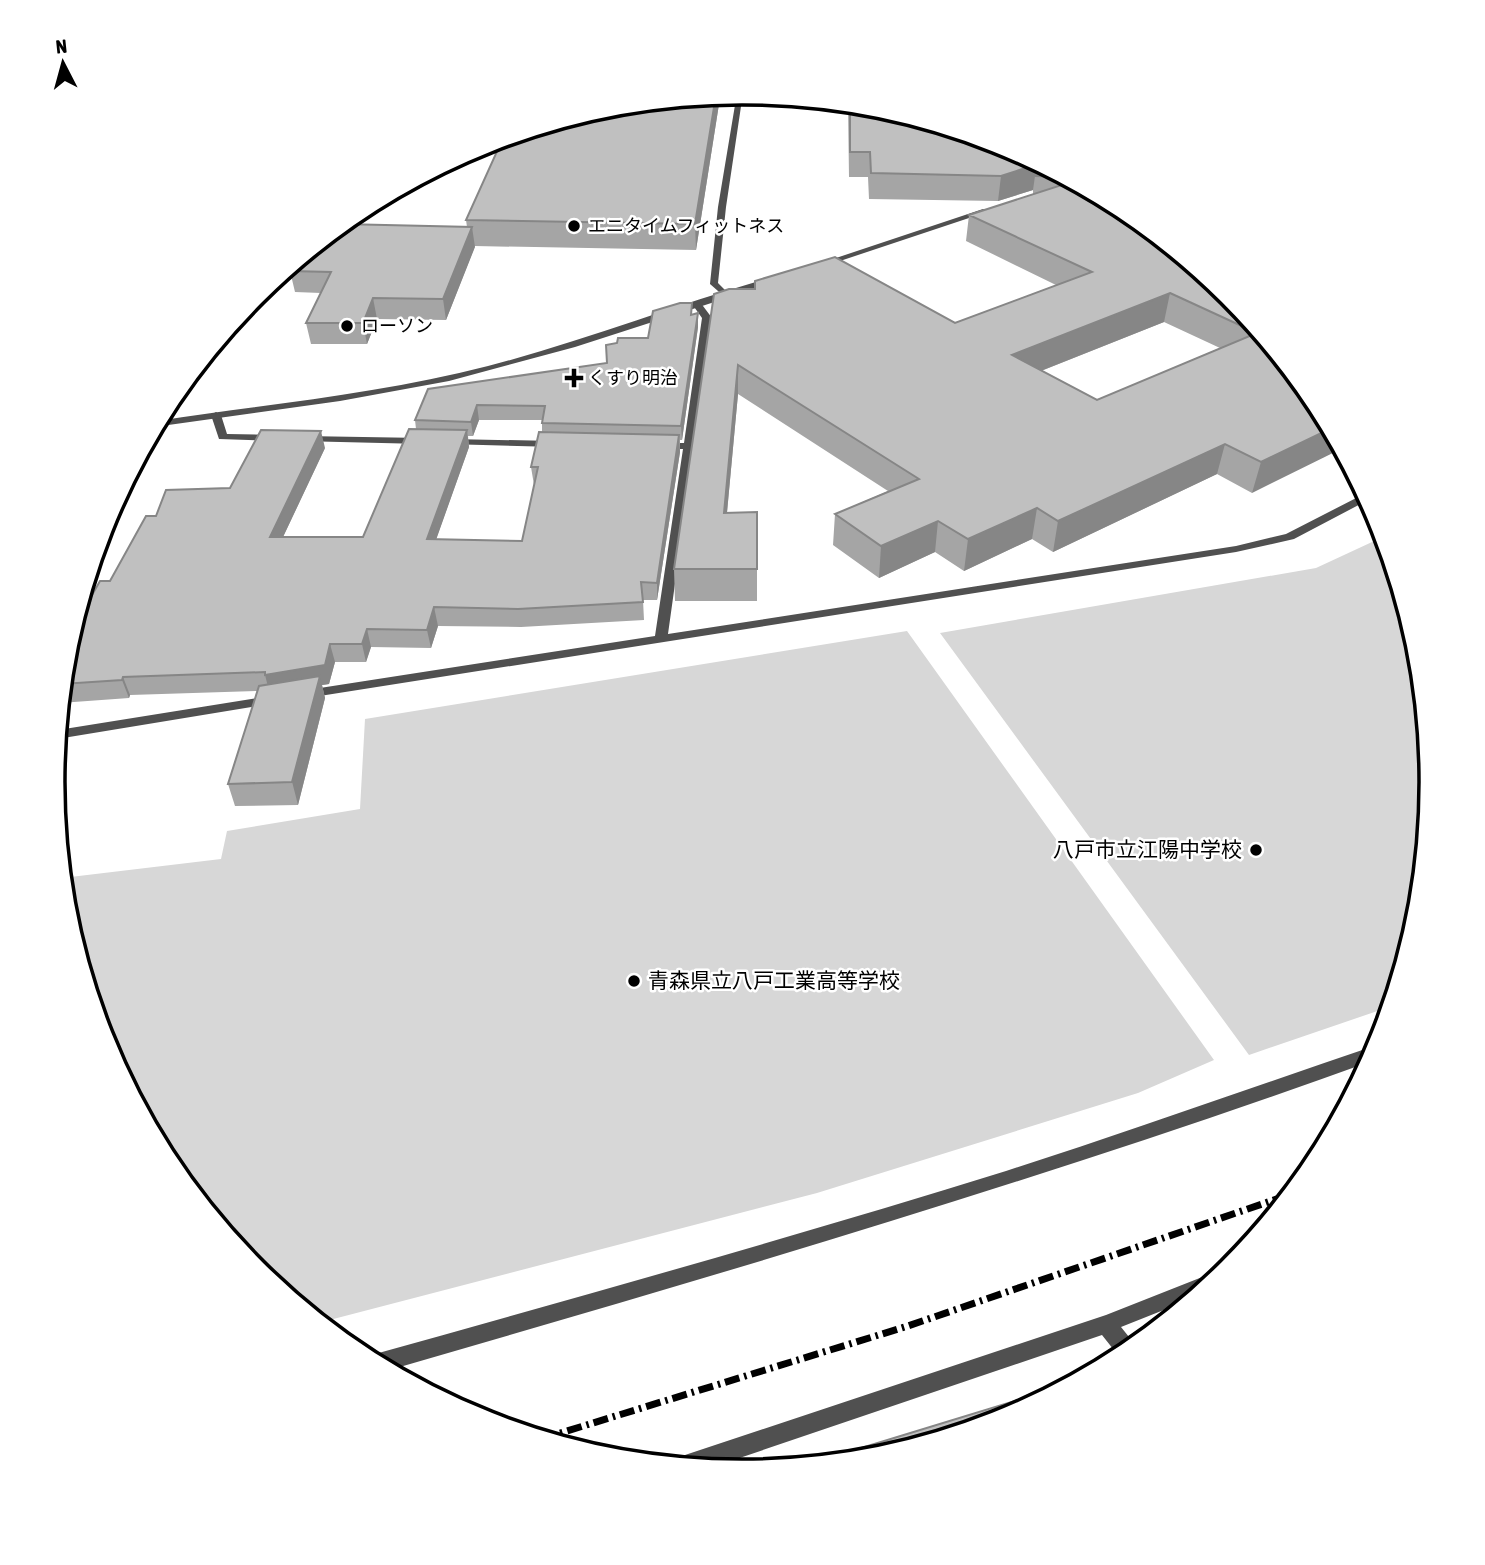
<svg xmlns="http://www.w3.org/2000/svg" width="1485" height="1565" viewBox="0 0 1485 1565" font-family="'Asap Condensed','Noto Sans JP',sans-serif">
	<rect width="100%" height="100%" fill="#fff"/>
	<!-- green -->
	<path fill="#d7d7d7" d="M 1385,536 L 1419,648 L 1432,783 L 1419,918 L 1392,1006 L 1249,1055 L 940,633 L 1316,568 Z
		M 907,631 L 1214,1060 L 1138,1093 L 817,1193 L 318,1323 L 254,1270 L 169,1165 L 105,1046 L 66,917 L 62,878 L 221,859 L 227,831 L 360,809 L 365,719 Z"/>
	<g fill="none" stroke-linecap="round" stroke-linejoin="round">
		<!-- minor -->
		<path fill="#505050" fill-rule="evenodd" d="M 737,93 L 743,93 L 726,207 L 718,283 L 730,295 L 726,298 L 710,284 L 718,207 Z
			M 697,301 L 700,302 L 712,318 L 668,634 L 1236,546 L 1286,534 L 1364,494 L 1366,493 L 1370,499 L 1294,539 L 1236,552 L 307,698 L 302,697 L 300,694 L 307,690 L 655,636 L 683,449 L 660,449 L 655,446 L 660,443 L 684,443 L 702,318 L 692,304 Z
			M 216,412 L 221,415 L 227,434 L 276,435 L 281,438 L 276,441 L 219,439 L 211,415 Z
			M 303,436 L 423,438 L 428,441 L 423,444 L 299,441 L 298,439 Z
			M 450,439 L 556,441 L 561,444 L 556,447 L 446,444 L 445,442 Z
			M 270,696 L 277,700 L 275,703 L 57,739 L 58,730 Z
			M 1377,1045 L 1380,1046 L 1372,1061 C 1048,1178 718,1275 386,1371 L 367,1360 L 375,1354 C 586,1295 797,1236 1006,1171 C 1130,1131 1253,1087 1377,1045 Z
			M 1220,1270 L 1227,1273 L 1199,1296 L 1121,1327 L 1137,1347 L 1121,1359 L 1102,1335 L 707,1469 L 672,1466 L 675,1460 L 682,1456 L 1106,1315 Z"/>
		<!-- tertiary -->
		<path fill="#505050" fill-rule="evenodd" d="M 983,209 L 990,211 L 825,266 L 818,264 Z
			M 773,277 L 776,278 L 776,282 L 575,347 L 449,381 L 340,401 L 154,427 L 157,421 C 268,404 380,394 488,366 C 585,341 677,304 773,277 Z"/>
		<!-- rail -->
		<path stroke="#000" stroke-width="7" stroke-dasharray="15 5 2.5 5" stroke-linecap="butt" d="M 541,1439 L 908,1326 L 1294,1193"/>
	</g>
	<!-- wall -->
	<path fill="#a5a5a5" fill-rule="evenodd" d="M 736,93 L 732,104 L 719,104 L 696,250 L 475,246 L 446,320 L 377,319 L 367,344 L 311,344 L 306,323 L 321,293 L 295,292 L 290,271 L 467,227 L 466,220 L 617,111 L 619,105 Z
		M 744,93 L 878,106 L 1007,145 L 1126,209 L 1231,295 L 1316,399 L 1252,493 L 1217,474 L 1053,552 L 1032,539 L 964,571 L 935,552 L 879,578 L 833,545 L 835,514 L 888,491 L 738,394 L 727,513 L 757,512 L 757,601 L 675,601 L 674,569 L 714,294 L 955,323 L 1056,285 L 966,241 L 969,215 L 1033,194 L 1033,190 L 998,201 L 869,199 L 868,177 L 849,177 L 848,105 L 744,104 ZM 1164,322 L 1220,348 L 1097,400 L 1041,371 Z
		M 693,315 L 698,327 L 682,440 L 680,440 L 680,452 L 657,600 L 643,600 L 644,620 L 521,627 L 438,626 L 431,648 L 371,647 L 366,662 L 335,662 L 329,684 L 322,685 L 325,698 L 298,805 L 235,806 L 228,784 L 257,691 L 130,695 L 129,698 L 60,703 L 66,648 L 110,581 L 156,516 L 230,488 L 325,448 L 283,537 L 363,537 L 416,429 L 415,420 L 607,363 L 648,338 ZM 479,420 L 542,420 L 542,432 L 531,467 L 534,485 L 522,541 L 436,539 L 469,447 L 468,436 L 473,436 Z"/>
	<!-- shaded-wall -->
	<path fill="#868686" d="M 736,93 L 732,104 L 732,94 Z
		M 716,95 L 719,95 L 719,104 L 696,250 L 695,224 Z
		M 1041,163 L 1066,177 L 1035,176 L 1033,190 L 998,201 L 1001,176 Z
		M 472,227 L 475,247 L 446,320 L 443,299 Z
		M 1170,293 L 1164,322 L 1008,384 L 1012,355 Z
		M 373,298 L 377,319 L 367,344 L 363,323 Z
		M 698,313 L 698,327 L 682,440 L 681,426 Z
		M 738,365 L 738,394 L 724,544 L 724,513 Z
		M 477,405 L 479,420 L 473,436 L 471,422 Z
		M 1332,428 L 1343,448 L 1252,493 L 1261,462 Z
		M 467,430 L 469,447 L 430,557 L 427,539 Z
		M 321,431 L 325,448 L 275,554 L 270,537 Z
		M 679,435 L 680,452 L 657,600 L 657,583 Z
		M 1225,444 L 1217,474 L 1053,552 L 1058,521 Z
		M 1037,508 L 1032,539 L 964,571 L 968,539 Z
		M 938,521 L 935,552 L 879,578 L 881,546 Z
		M 434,607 L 438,626 L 431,648 L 427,630 Z
		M 367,629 L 371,647 L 366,662 L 362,644 Z
		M 330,644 L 335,662 L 329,684 L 322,685 L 325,698 L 298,805 L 265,675 Z
		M 123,677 L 130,695 L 129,698 L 122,680 Z"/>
	<!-- building -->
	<path fill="#c0c0c0" stroke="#868686" stroke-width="2" fill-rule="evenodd" d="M 716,95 L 695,224 L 466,220 L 503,138 L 592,111 L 617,111 L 619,105 Z
		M 850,103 L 878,106 L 1007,145 L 1041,163 L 1001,176 L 871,173 L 870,152 L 850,152 Z
		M 1054,170 L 1066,177 L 1035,176 Z
		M 1074,181 L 1126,209 L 1231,295 L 1316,399 L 1332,428 L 1261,462 L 1225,444 L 1058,521 L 1037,508 L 968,539 L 938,521 L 881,546 L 835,514 L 919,479 L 738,365 L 724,513 L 757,512 L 757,569 L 674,569 L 714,294 L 729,289 L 755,289 L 755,281 L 835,257 L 955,323 L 1092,272 L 969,215 ZM 1170,293 L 1257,333 L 1097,400 L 1012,355 Z
		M 341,224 L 472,227 L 443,299 L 373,298 L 363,323 L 306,323 L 331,272 L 290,271 L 298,259 Z
		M 680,303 L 692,303 L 691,315 L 698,313 L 681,426 L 542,423 L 545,406 L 477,405 L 471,422 L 415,420 L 428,389 L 607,363 L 606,345 L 617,343 L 618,338 L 648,338 L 653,311 Z
		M 409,429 L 467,430 L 427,539 L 522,541 L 538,467 L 531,467 L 539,432 L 679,435 L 657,583 L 641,582 L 643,602 L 518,609 L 434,607 L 427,630 L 367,629 L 362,644 L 330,644 L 325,665 L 265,675 L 265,672 L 123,677 L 122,680 L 62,684 L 66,648 L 71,632 L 100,581 L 110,581 L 146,516 L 156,516 L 166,490 L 230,488 L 261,430 L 321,431 L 270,537 L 363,537 Z
		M 320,676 L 292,782 L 228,784 L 259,686 Z
		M 1080,1381 L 1006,1420 L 877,1459 L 828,1464 L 845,1453 Z"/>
	<!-- markers -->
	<g fill="#000" stroke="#fff" stroke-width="2.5">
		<circle cx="574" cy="226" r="7"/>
		<circle cx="347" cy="326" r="7"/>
		<path d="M570.5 367.5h7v7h7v7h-7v7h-7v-7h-7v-7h7z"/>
		<circle cx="1256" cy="850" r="7"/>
		<circle cx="634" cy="981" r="7"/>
	</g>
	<g text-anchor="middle" stroke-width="5" stroke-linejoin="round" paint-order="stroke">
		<!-- far-poi labels -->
		<g font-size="18" fill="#000" stroke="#fff" text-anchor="start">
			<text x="588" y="232">エニタイムフィットネス</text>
			<text x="361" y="332">ローソン</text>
			<text x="588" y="384">くすり明治</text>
		</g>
		<!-- poi labels -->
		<g font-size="21" fill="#000" stroke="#fff" text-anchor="end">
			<text x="1242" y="857">八戸市立江陽中学校</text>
			<text x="648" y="988" text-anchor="start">青森県立八戸工業高等学校</text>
		</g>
	</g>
	<!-- crop -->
	<path d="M0 0H1485V1565H0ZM65 782a677 677 0 1 1 1354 0a677 677 0 1 1-1354 0Z" fill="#fff" fill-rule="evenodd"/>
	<path fill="none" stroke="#000" stroke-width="3.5" d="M65 782a677 677 0 1 1 1354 0a677 677 0 1 1-1354 0Z"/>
	<!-- north arrow -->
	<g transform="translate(63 63) rotate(354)" stroke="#ffffff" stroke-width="5" paint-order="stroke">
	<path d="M0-5L12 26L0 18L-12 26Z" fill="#000000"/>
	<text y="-10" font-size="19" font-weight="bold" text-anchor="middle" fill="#000000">N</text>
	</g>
</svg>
